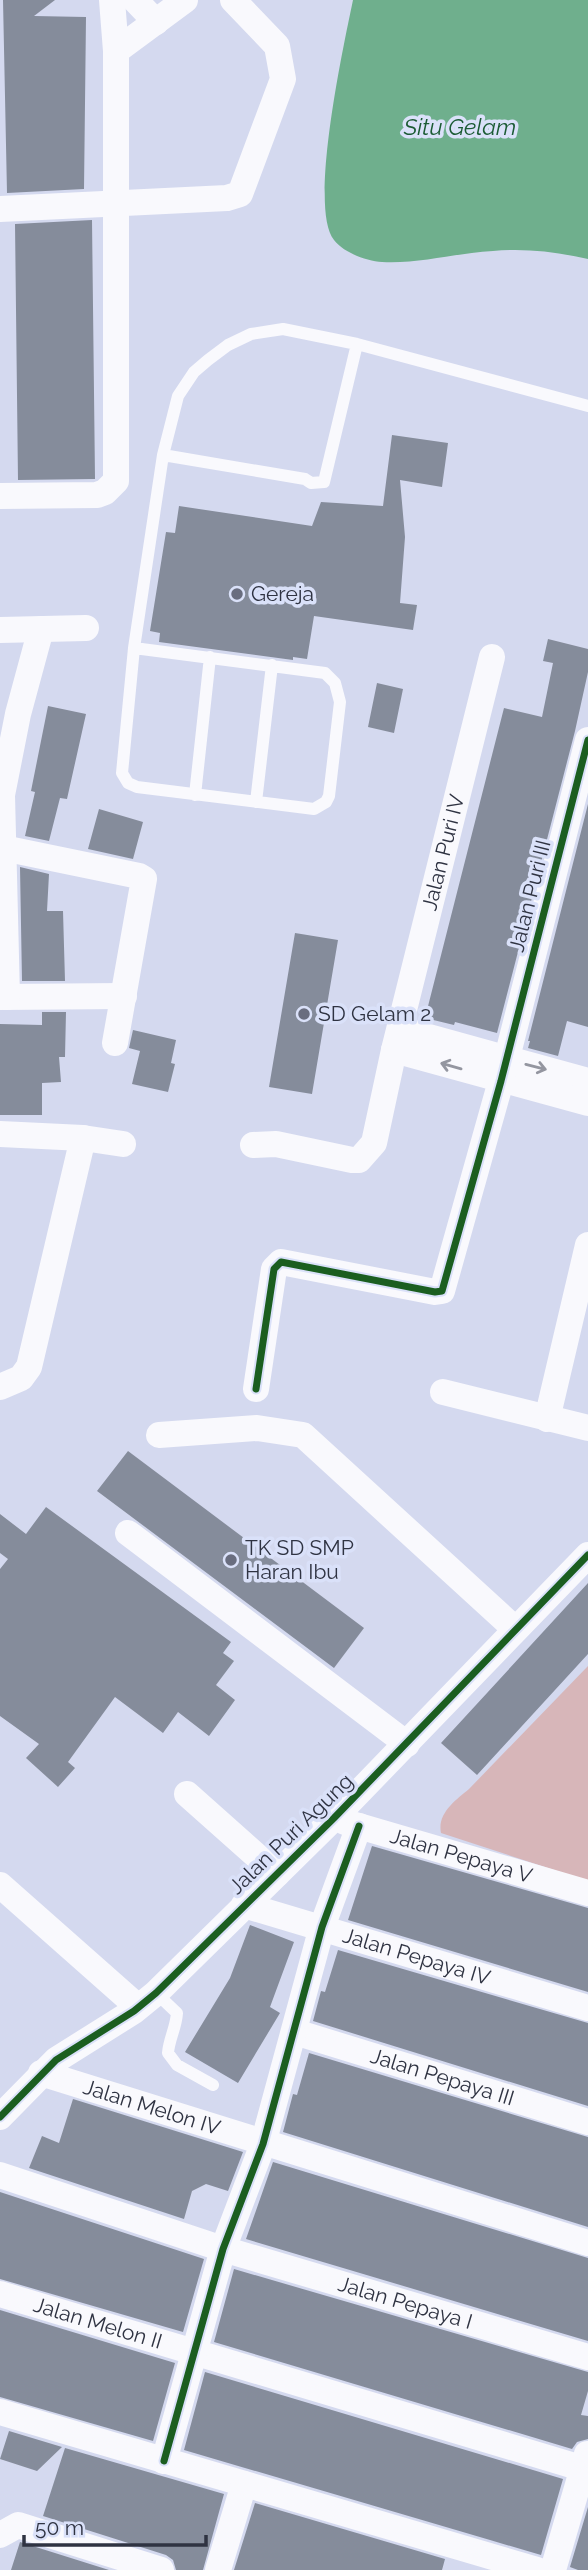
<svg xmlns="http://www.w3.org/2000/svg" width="588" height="2570" viewBox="0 0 588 2570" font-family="Raleway,sans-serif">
	<rect width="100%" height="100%" fill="#d4d9ef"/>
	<!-- green -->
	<path fill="#d7b6b9" d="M 588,1666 L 588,1881 L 441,1833 C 437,1813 456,1800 469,1789 Z"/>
	<!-- water -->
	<path fill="#6faf8d" d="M 353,0 L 588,0 L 588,259 C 556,252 526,248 493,251 C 456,253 419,264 382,262 C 367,261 344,253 334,240 C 308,208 344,44 353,0 Z"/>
	<!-- building -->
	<path fill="#858c9b" d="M 3,0 L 55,0 L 34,16 L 86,17 L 84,189 L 7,193 Z
		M 92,220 L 95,479 L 18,480 L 15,224 Z
		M 392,435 L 448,443 L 442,487 L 400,480 L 405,537 L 400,603 L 417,605 L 413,630 L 314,616 L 307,659 L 293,657 L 293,660 L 159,642 L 160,633 L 150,631 L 166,532 L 175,533 L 179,506 L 312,526 L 321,502 L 383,506 Z
		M 548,639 L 588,649 L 588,672 L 575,731 L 497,1033 L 455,1022 L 454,1025 L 425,1018 L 504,708 L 542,717 L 553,663 L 543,661 Z
		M 377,683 L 403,689 L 394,733 L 368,727 Z
		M 48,706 L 86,714 L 67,799 L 60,798 L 49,841 L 25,836 L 35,792 L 31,791 Z
		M 588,804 L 588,1027 L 567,1021 L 558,1056 L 528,1048 L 530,1041 L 528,1041 Z
		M 99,809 L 143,822 L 133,859 L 88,849 Z
		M 20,867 L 49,874 L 47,911 L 63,911 L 65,981 L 22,981 Z
		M 295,933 L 338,940 L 312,1094 L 269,1087 Z
		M 42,1012 L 66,1012 L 65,1057 L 59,1057 L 61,1082 L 42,1083 L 42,1115 L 0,1115 L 0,1024 L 42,1025 Z
		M 133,1030 L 176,1040 L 171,1063 L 175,1064 L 168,1092 L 132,1084 L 140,1051 L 129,1048 Z
		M 128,1451 L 364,1628 L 334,1668 L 97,1491 Z
		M 46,1507 L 231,1642 L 223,1653 L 234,1661 L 216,1685 L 235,1700 L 209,1736 L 178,1712 L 163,1733 L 115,1697 L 68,1762 L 75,1768 L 58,1787 L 26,1758 L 39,1744 L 0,1716 L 0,1569 L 8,1559 L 0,1553 L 0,1514 L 26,1534 Z
		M 588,1583 L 588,1654 L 477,1775 L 441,1743 Z
		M 372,1846 L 588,1908 L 588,1992 L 348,1920 Z
		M 250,1925 L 294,1942 L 270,2007 L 280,2013 L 238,2083 L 185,2052 L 230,1978 Z
		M 338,1950 L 588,2023 L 588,2106 L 313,2021 L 321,1991 L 325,1992 Z
		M 309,2053 L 588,2137 L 588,2227 L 283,2132 L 293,2094 L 297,2095 Z
		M 73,2099 L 243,2152 L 228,2191 L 206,2184 L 192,2191 L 184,2219 L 29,2168 L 42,2136 L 59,2143 Z
		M 273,2162 L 588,2258 L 588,2341 L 246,2239 Z
		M 0,2192 L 204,2259 L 183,2332 L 0,2279 Z
		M 234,2269 L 588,2372 L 588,2391 L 581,2415 L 588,2416 L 588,2439 L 577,2442 L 572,2449 L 214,2342 Z
		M 0,2310 L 175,2363 L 153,2441 L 0,2397 Z
		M 205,2372 L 563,2479 L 541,2555 L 184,2450 Z
		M 9,2431 L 62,2447 L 37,2471 L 0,2459 Z
		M 65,2448 L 224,2494 L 203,2570 L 176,2570 L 173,2560 L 166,2555 L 43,2516 Z
		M 255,2503 L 445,2559 L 442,2570 L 234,2570 Z
		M 588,2507 L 588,2570 L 578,2570 L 570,2567 Z
		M 20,2542 L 109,2570 L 11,2570 Z"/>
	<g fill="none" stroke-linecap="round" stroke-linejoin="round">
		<!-- lane -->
		<path stroke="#f9f9fd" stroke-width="12" d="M 163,455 L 305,479 L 311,483 L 324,482 L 357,344
			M 134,648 L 325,673 L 335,683 L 340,702 L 329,796 L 326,802 L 314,809 L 137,787 L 128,783 L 122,773 L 134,648 L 163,455 L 178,396 L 194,372 L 208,360 L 228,345 L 251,334 L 283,329 L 357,344 L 588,406
			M 195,795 L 210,657
			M 256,802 L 272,665
			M 156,1993 L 177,2013 C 176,2028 169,2039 168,2053 L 177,2065 L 213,2085"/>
		<!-- street -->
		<g stroke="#f9f9fd" stroke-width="26">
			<path d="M 135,0 L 156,22"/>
			<path d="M 116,51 L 185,0"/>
			<path d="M 0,209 L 227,198 L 240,194 L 283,79 L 277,46 L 233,0"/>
			<path d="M 0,496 L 97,495 L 105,492 L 116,481 L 116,51 L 112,0"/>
			<path d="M 0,630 L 86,628"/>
			<path d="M 3,848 L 139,876 L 144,879 L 115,1043"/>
			<path d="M 0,997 L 124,996"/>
			<path d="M 7,997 L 2,795 L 18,714 L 41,629"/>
			<path d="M 400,1029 L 588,1081"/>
			<path d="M 394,1050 L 588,1103"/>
			<path d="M 0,1134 L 83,1138 L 123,1144"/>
			<path id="s1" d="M 253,1145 L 276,1144 L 352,1160 L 359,1160 L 374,1143 L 394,1050 L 492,657"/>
			<path d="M 0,1387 L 21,1378 L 29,1367 L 83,1138"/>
			<path d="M 256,1389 L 274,1269 L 281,1262 L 435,1292 L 442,1291 L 501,1081 L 588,740"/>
			<path d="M 443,1392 L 588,1428"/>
			<path d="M 547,1419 L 588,1245"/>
			<path d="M 159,1435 L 257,1428 L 303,1435 L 515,1629"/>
			<path d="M 128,1533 L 407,1744"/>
			<path d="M 187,1794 L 277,1874"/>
			<path id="s2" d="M 345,1822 L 588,1893"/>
			<path d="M 0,1885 L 138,2007"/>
			<path id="s3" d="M 244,1905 L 588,2008"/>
			<path id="s4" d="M 295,2032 L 588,2122"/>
			<path id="s5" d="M 41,2073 L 588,2243"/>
			<path d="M 0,2117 L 56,2060 L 134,2011 L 156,1993 L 334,1818 L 588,1555"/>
			<path id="s6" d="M 0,2175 L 223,2249 L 588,2357"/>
			<path id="s7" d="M 0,2294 L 588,2470"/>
			<path d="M 0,2412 L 537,2570"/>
			<path d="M 164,2461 L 223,2249 L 263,2144 L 322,1927 L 359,1826"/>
			<path d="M 0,2535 L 18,2525 L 161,2570"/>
			<path d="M 218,2570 L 244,2484"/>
			<path d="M 553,2570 L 587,2454"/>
		</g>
		<defs>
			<path id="cycleway" d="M 256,1389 L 274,1269 L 281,1262 L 435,1292 L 442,1291 L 501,1081 L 588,740
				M 0,2117 L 56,2060 L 134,2011 L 156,1993 L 334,1818 L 588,1555
				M 164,2461 L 223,2249 L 263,2144 L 322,1927 L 359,1826"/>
		</defs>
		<!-- cycleway casing -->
		<use href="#cycleway" stroke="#dae1f9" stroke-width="11"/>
		<!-- cycleway -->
		<use href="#cycleway" stroke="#1b5e20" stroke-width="7"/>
	</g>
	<!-- one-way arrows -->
	<defs><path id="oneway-shaft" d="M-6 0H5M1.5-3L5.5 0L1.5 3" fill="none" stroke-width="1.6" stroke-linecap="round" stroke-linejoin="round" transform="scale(1.75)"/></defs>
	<g stroke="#9496a0">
		<use href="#oneway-shaft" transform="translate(451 1066) rotate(-164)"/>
		<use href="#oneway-shaft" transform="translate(536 1067) rotate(14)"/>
	</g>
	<!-- markers -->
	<g fill="#696d7f" stroke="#dae1f9" stroke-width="2.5">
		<circle cx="237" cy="594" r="7"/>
		<circle cx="304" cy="1014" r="7"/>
		<circle cx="231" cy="1560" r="7"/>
	</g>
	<g text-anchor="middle" stroke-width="7" stroke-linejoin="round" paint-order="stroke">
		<!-- poi labels -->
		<g font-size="21" fill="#2f3342" stroke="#dae1f9" text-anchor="start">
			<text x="251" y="601">Gereja</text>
			<text x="318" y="1021">SD Gelam 2</text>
			<text x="245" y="1555">TK SD SMP<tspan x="245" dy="24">Haran Ibu</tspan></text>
		</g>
		<!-- street labels -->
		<g font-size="21" fill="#2f3342" stroke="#dae1f9">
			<text dy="7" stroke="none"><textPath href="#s1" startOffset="429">Jalan Puri IV</textPath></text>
			<text transform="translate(530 896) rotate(-76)" y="7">Jalan Puri III</text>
			<text transform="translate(291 1834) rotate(-44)" y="7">Jalan Puri Agung</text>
			<text dy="7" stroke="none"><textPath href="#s2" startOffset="121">Jalan Pepaya V</textPath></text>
			<text dy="7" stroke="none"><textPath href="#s3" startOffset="180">Jalan Pepaya IV</textPath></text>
			<text dy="7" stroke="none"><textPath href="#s4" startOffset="154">Jalan Pepaya III</textPath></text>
			<text dy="7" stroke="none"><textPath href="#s5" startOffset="116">Jalan Melon IV</textPath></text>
			<text dy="7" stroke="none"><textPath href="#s6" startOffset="425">Jalan Pepaya I</textPath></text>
			<text dy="7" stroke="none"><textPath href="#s7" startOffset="102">Jalan Melon II</textPath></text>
		</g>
		<!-- water labels -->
		<g font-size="23" font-style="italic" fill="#1b5b34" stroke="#dae1f9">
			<text x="460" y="135">Situ Gelam</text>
		</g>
	</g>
	<!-- scale -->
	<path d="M24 2535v10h182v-10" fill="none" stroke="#2f3342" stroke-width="3.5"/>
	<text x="35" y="2535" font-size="21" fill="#2f3342" stroke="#dae1f9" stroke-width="5" paint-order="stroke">50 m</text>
</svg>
